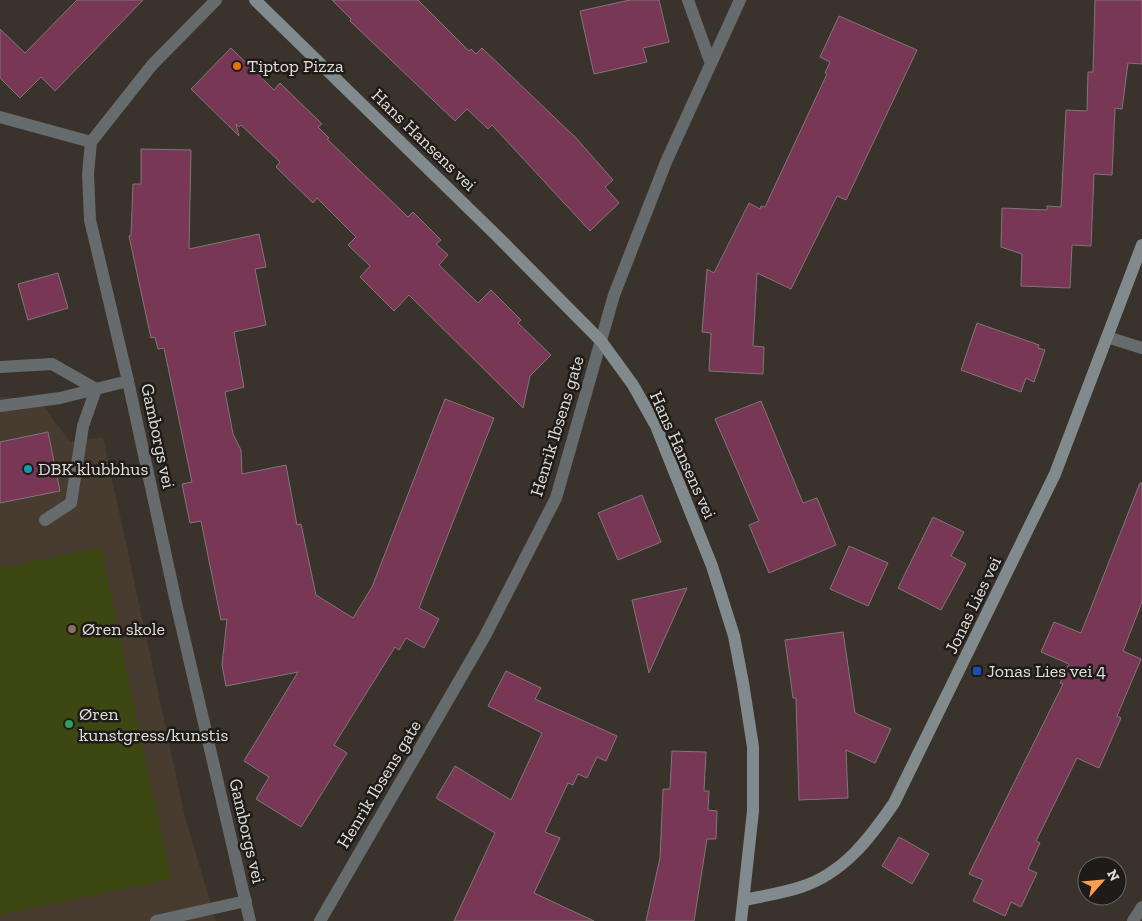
<svg xmlns="http://www.w3.org/2000/svg" width="1142" height="921" viewBox="0 0 1142 921" font-family="'Zilla Slab',serif">
	<rect width="100%" height="100%" fill="#3a332b"/>
	<!-- built -->
	<path fill="#473c2f" d="M 0,397 L 38,399 L 70,442 L 103,437 L 185,817 L 216,921 L 0,921 Z"/>
	<!-- green -->
	<path fill="#3d4712" d="M 101,547 L 171,879 L 0,915 L 0,568 Z"/>
	<!-- building -->
	<path fill="#783755" stroke="#82757a" d="M 77,0 L 143,0 L 55,91 L 41,77 L 20,98 L 0,78 L 0,29 L 25,53 Z
		M 332,0 L 418,0 L 469,51 L 471,49 L 476,54 L 482,48 L 576,138 L 613,180 L 605,187 L 619,203 L 590,231 L 492,125 L 488,129 L 467,109 L 455,121 L 350,21 L 351,19 Z
		M 630,0 L 659,0 L 669,42 L 643,48 L 647,62 L 594,74 L 580,11 Z
		M 1095,0 L 1142,0 L 1142,64 L 1128,63 L 1122,109 L 1115,108 L 1112,175 L 1094,174 L 1091,246 L 1072,245 L 1070,288 L 1021,286 L 1022,254 L 1001,247 L 1002,208 L 1047,210 L 1047,206 L 1061,207 L 1066,110 L 1087,111 L 1088,72 L 1093,72 Z
		M 839,16 L 917,50 L 846,200 L 837,196 L 791,289 L 757,273 L 753,346 L 764,347 L 763,374 L 709,371 L 711,333 L 702,332 L 707,269 L 714,273 L 749,203 L 760,209 L 761,206 L 765,207 L 827,74 L 825,73 L 830,62 L 820,57 Z
		M 231,48 L 274,90 L 280,83 L 322,124 L 318,127 L 329,138 L 327,139 L 408,217 L 413,212 L 441,240 L 436,244 L 448,255 L 439,265 L 478,303 L 491,290 L 521,320 L 518,323 L 551,355 L 530,376 L 523,408 L 409,295 L 394,311 L 360,277 L 370,266 L 348,245 L 356,237 L 317,198 L 313,203 L 276,167 L 280,162 L 241,125 L 239,127 L 236,124 L 239,136 L 191,89 Z
		M 141,149 L 191,150 L 189,249 L 259,234 L 266,267 L 255,269 L 266,325 L 234,332 L 244,387 L 225,392 L 233,434 L 241,450 L 242,474 L 286,465 L 297,525 L 301,524 L 316,595 L 353,618 L 372,587 L 445,399 L 494,418 L 419,608 L 439,619 L 424,648 L 406,638 L 399,650 L 395,647 L 334,745 L 347,753 L 301,827 L 256,799 L 269,777 L 244,761 L 298,672 L 226,686 L 222,665 L 227,619 L 221,620 L 201,521 L 190,523 L 182,484 L 192,482 L 164,348 L 158,349 L 155,337 L 151,338 L 129,236 L 131,235 L 133,184 L 141,184 Z
		M 58,273 L 68,308 L 28,320 L 18,284 Z
		M 977,323 L 1039,345 L 1038,348 L 1045,350 L 1034,382 L 1026,378 L 1021,392 L 961,370 Z
		M 761,401 L 803,503 L 817,498 L 836,545 L 769,573 L 749,525 L 759,521 L 715,419 Z
		M 48,432 L 60,491 L 0,503 L 0,442 Z
		M 1140,483 L 1142,483 L 1142,602 L 1123,651 L 1141,659 L 1117,716 L 1121,718 L 1099,768 L 1077,758 L 1036,841 L 1040,843 L 1028,869 L 1037,873 L 1021,907 L 1011,902 L 1005,916 L 973,901 L 983,880 L 969,874 L 1063,684 L 1060,683 L 1069,664 L 1041,652 L 1054,622 L 1081,633 Z
		M 642,495 L 661,542 L 618,560 L 598,513 Z
		M 933,517 L 964,532 L 951,556 L 966,564 L 941,610 L 898,588 Z
		M 849,546 L 888,563 L 868,606 L 830,589 Z
		M 687,588 L 649,673 L 632,600 Z
		M 843,632 L 855,713 L 891,729 L 875,763 L 846,750 L 848,798 L 799,800 L 796,698 L 793,698 L 785,640 Z
		M 506,671 L 541,688 L 535,699 L 617,736 L 606,761 L 597,757 L 587,778 L 578,774 L 573,785 L 568,783 L 545,832 L 560,838 L 534,893 L 594,921 L 454,921 L 495,833 L 436,798 L 455,766 L 511,800 L 542,733 L 488,706 Z
		M 672,751 L 706,752 L 704,791 L 709,791 L 708,810 L 717,811 L 716,839 L 707,839 L 694,921 L 646,921 L 660,858 L 663,789 L 670,789 Z
		M 899,837 L 929,854 L 912,884 L 882,866 Z"/>
	<g fill="none" stroke-linecap="round" stroke-linejoin="round">
		<!-- lane -->
		<path stroke="#666c6d" stroke-width="12" d="M 1107,337 L 1142,348
			M 0,367 L 52,364 L 96,389 L 128,381
			M 0,406 L 60,398 L 96,389
			M 45,520 L 71,503 L 83,426 L 96,389
			M 156,921 L 246,901
			M 1133,921 L 1142,907"/>
		<!-- street -->
		<path stroke="#666c6d" stroke-width="12" d="M 216,0 L 152,65 L 91,142 L 88,174 L 90,220 L 128,381 L 177,607 L 250,921
			M 688,0 L 711,64
			M 0,117 L 91,142
			M 320,921 L 485,636 L 556,498 L 614,295 L 666,162 L 740,0"/>
		<!-- secondary -->
		<path stroke="#818a8c" stroke-width="12" d="M 255,0 L 497,236 L 601,341 L 633,385 L 656,426 L 712,566 L 734,636 L 743,683 L 753,747 L 753,811 L 741,921
			M 744,900 C 763,896 783,893 801,887 C 844,873 870,838 894,803 L 1055,474 L 1142,245"/>
	</g>
	<!-- markers -->
	<circle fill="#e8710a" stroke="#1e1b18" stroke-width="2" cx="237" cy="66" r="5"/>
	<circle fill="#0f9aa8" stroke="#1e1b18" stroke-width="2" cx="28" cy="469" r="5"/>
	<circle fill="#8d6e63" stroke="#1e1b18" stroke-width="2" cx="72" cy="629" r="5"/>
	<rect fill="#1a4fb4" stroke="#1e1b18" stroke-width="2" x="972" y="666" width="10" height="10" rx="2.5"/>
	<circle fill="#2e9e5b" stroke="#1e1b18" stroke-width="2" cx="69" cy="724" r="5"/>
	<g text-anchor="middle" stroke-width="5" stroke-linejoin="round" paint-order="stroke">
		<!-- poi labels -->
		<g font-size="18" fill="#e2ded9" stroke="#1e1b18" text-anchor="start">
			<text x="247" y="72">Tiptop Pizza</text>
			<text x="38" y="475">DBK klubbhus</text>
			<text x="82" y="635">Øren skole</text>
			<text x="987" y="677">Jonas Lies vei 4</text>
			<text x="79" y="720">Øren<tspan x="79" dy="21">kunstgress/kunstis</tspan></text>
		</g>
		<!-- street labels -->
		<g font-size="18" fill="#e2ded9" stroke="#1e1b18">
			<text transform="translate(424 140) rotate(44)" y="6">Hans Hansens vei</text>
			<text transform="translate(557 426) rotate(-73)" y="6">Henrik Ibsens gate</text>
			<text transform="translate(158 436) rotate(78)" y="6">Gamborgs vei</text>
			<text transform="translate(683 455) rotate(66)" y="6">Hans Hansens vei</text>
			<text transform="translate(973 605) rotate(-64)" y="6">Jonas Lies vei</text>
			<text transform="translate(379 784) rotate(-59)" y="6">Henrik Ibsens gate</text>
			<text transform="translate(247 831) rotate(77)" y="6">Gamborgs vei</text>
		</g>
	</g>
	<!-- north arrow -->
	<g transform="translate(1102 881) rotate(63)"><circle r="24" fill="#1e1b18" stroke="#6c6965"/>
	<path d="M0-4L9 19L0 12L-9 19Z" fill="#fb9e51"/>
	<text y="-8" font-size="14" font-weight="bold" text-anchor="middle" fill="#e2ded9">N</text>
	</g>
</svg>
